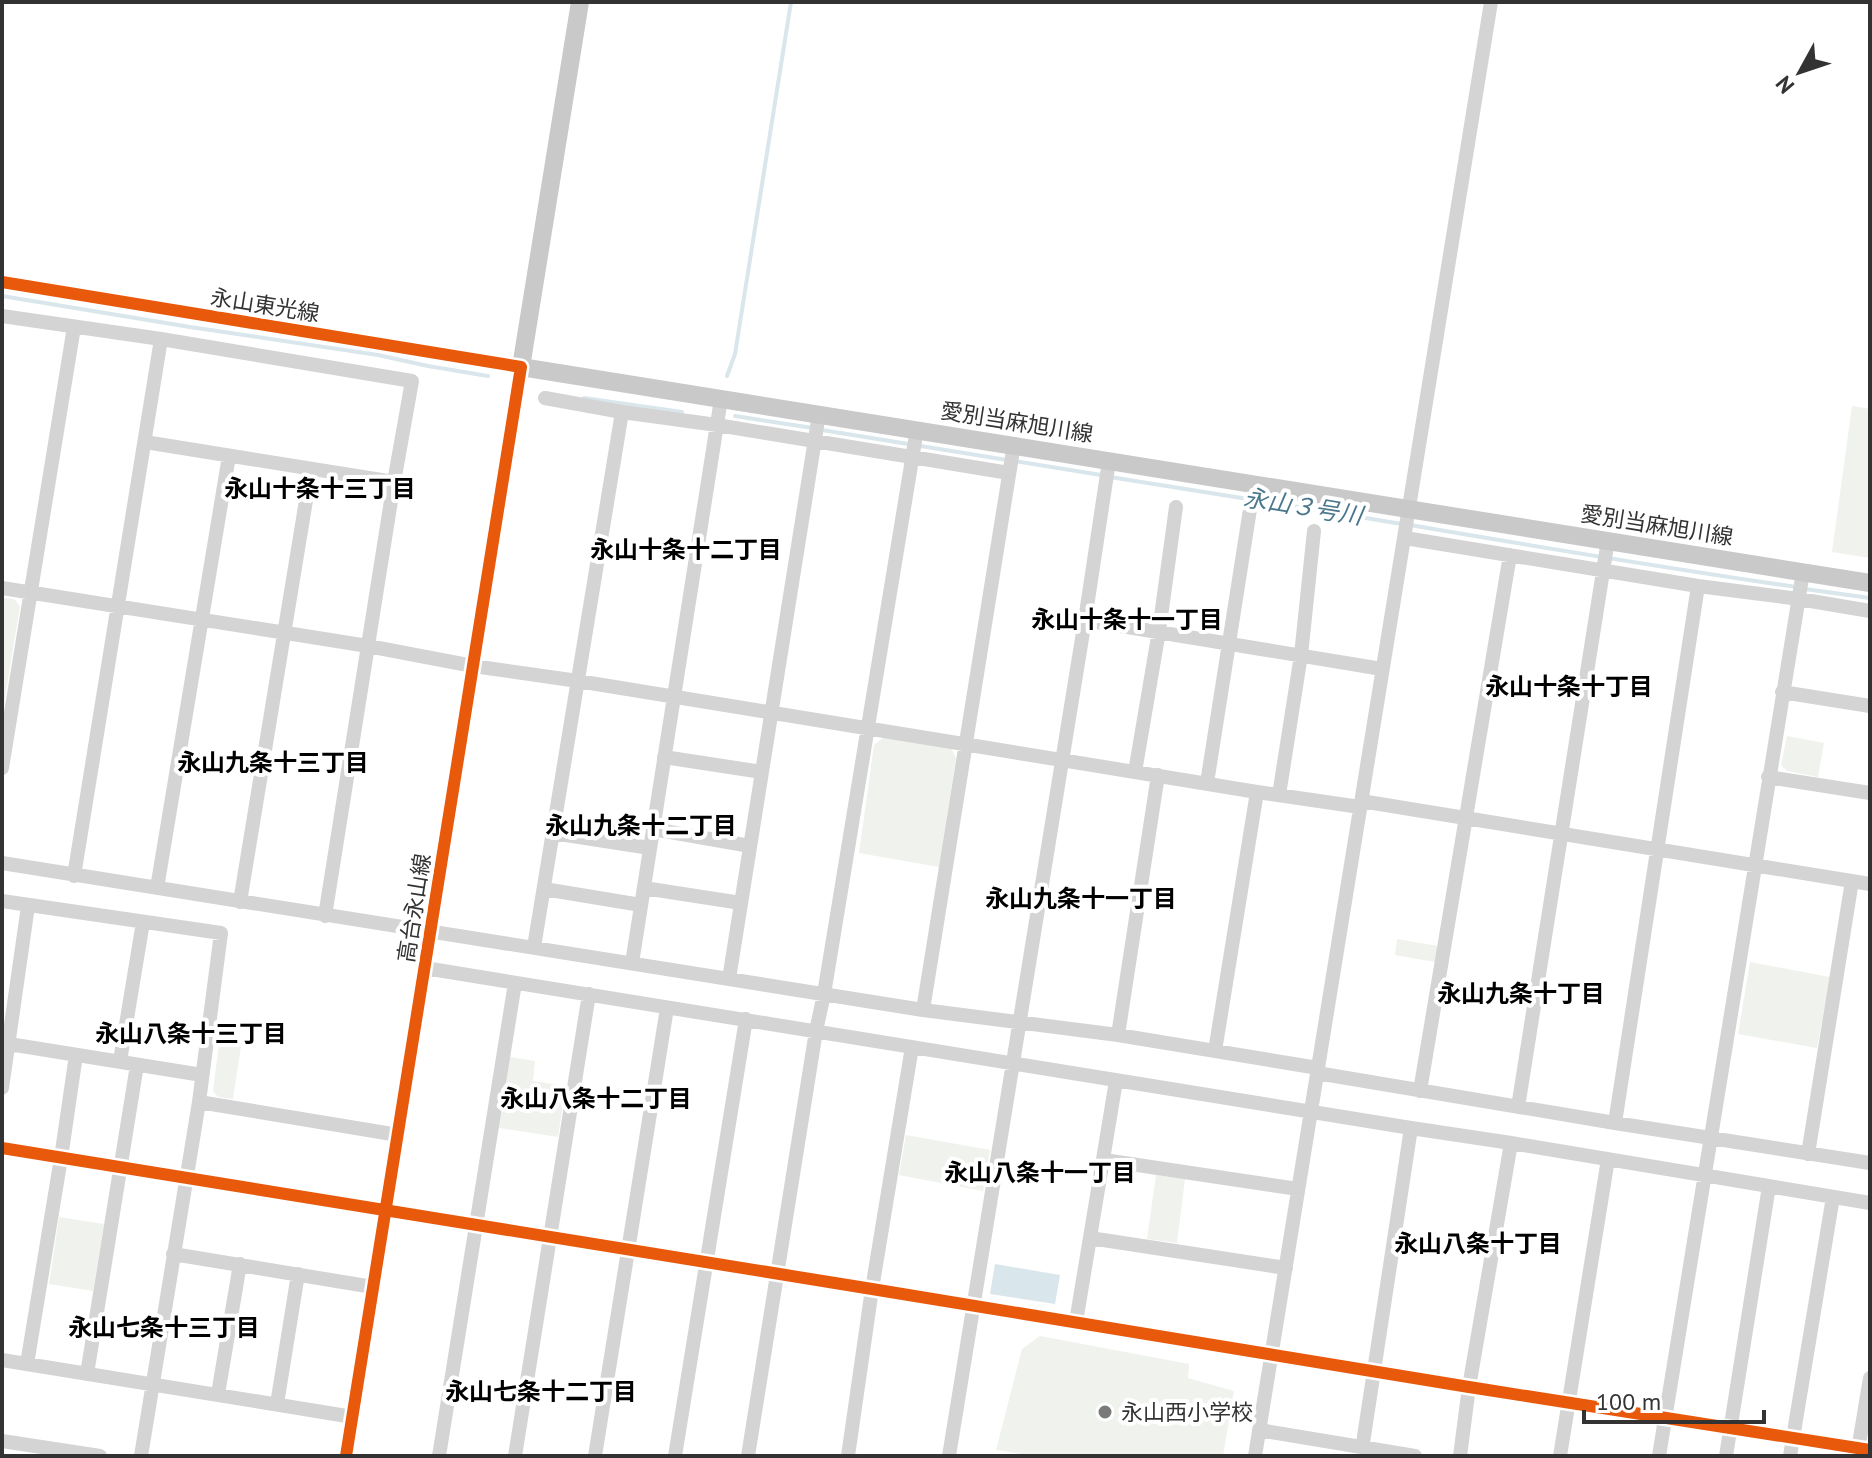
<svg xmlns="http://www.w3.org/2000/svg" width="1872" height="1458" viewBox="0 0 1872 1458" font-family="'PT Sans','Noto Sans JP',sans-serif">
	<rect width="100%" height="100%" fill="#fff"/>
	<!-- green -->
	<path fill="#f0f2ed" d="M 1852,406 L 1870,409 L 1870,558 L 1832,552 Z
		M 2,598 L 14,599 L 20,606 L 2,717 Z
		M 1787,736 L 1824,743 L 1818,777 L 1787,771 L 1781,765 Z
		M 884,737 L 951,748 L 956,758 L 939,867 L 859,853 L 874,745 Z
		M 1397,939 L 1438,946 L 1435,962 L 1395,955 Z
		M 1750,962 L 1830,977 L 1817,1048 L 1738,1034 Z
		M 219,1044 L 241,1046 L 233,1099 L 218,1097 L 213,1091 Z
		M 510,1057 L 535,1061 L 533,1081 L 566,1086 L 558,1137 L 499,1128 Z
		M 906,1135 L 990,1150 L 983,1191 L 899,1175 Z
		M 1156,1175 L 1185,1179 L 1177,1243 L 1147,1239 Z
		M 59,1217 L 104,1224 L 93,1291 L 49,1284 Z
		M 1040,1336 L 1189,1364 L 1188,1378 L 1234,1391 L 1223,1456 L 1033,1456 L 996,1450 L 1022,1349 Z"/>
	<!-- water -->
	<path fill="#d9e6eb" d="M 995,1264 L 1060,1275 L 1055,1304 L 990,1294 Z"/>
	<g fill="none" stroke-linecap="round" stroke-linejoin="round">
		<!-- stream -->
		<path stroke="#d9e6eb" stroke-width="4" d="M 2,296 L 190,327 L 378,355 L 428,366 L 488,376
			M 727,376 L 735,354 L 791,2
			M 584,398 L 682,412
			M 735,416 L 813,428
			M 822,430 L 1007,460
			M 1015,461 L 1101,475
			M 1110,477 L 1248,499
			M 1256,500 L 1402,524
			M 1410,525 C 1539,547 1667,568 1796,587
			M 1805,589 L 1870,598"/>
		<!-- minor -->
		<path stroke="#d4d4d4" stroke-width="14" d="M 2,282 L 521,367 L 346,1456
			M 2,316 L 161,339 L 412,381 L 394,482 L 325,916
			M 545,398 L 622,412 L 717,425 L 1009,473
			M 145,442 L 394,482
			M 1405,538 L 1698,586 L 1799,599 L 1870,611
			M 2,588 L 368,646 L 473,666 L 578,681 L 1257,792 L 1360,807
			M 1085,620 L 1382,669
			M 1782,692 L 1870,706
			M 664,757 L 762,772
			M 2,768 L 74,327
			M 1135,772 L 1159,631 L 1176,507
			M 1768,777 L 1870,793
			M 1207,783 L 1254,484
			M 1279,795 L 1301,655 L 1314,531
			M 1361,801 L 1870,884
			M 653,829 L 750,846
			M 553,833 L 650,848
			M 2,863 L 923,1010 L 1118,1035 L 1318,1068
			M 74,876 L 161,339
			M 157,888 L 229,456
			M 644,888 L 741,903
			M 544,889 L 641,905
			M 2,901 L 221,933 L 199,1102 L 141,1456
			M 240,902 L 311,470
			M 534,947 L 622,412
			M 632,963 L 721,399
			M 425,968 L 1411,1128 L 1511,1143 L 1870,1203
			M 729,979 L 819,414
			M 923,1010 L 1014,444
			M 1118,1035 L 1158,775
			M 9,1044 L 202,1075
			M 1215,1051 L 1257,792
			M 120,1061 L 143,922
			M 1317,1073 L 1615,1123 L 1870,1163
			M 2,1088 L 28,906
			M 1420,1091 L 1510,555
			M 199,1102 L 398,1135
			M 1518,1107 L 1608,540
			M 1615,1123 L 1698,586
			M 2,1148 L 872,1289 L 1469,1387 L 1870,1450
			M 1808,1154 L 1852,881
			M 1104,1160 L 1298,1189
			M 1090,1238 L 1286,1268
			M 173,1254 L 373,1287
			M 1076,1322 L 1116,1081
			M 2,1360 L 353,1417
			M 27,1364 L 61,1158 L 76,1055
			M 87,1374 L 137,1065
			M 218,1394 L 240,1264
			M 277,1404 L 298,1274
			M 1259,1430 L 1415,1456
			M 2,1441 L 100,1456
			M 439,1456 L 515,983
			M 515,1456 L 589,994
			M 595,1456 L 667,1008
			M 675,1456 L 746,1019
			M 748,1456 L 816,1031 L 824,994 L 917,429
			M 848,1456 L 872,1289 L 912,1047
			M 949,1456 L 1085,620 L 1109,461
			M 1255,1456 L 1491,2
			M 1361,1456 L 1411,1128
			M 1460,1456 L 1469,1387 L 1511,1143
			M 1560,1456 L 1608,1159
			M 1659,1456 L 1803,572
			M 1726,1456 L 1769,1186
			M 1790,1456 L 1833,1197
			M 1857,1456 L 1870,1378"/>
		<!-- major -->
		<path stroke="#c9c9c9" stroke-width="18" d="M 580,2 L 521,367 L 1870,583"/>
		<defs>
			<path id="cycleway" d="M 2,282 L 521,367 L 346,1456
				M 2,1148 L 872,1289 L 1469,1387 L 1870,1450"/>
		</defs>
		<!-- cycleway casing -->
		<use href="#cycleway" stroke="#fff" stroke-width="17"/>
		<!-- cycleway -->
		<use href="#cycleway" stroke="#e8590c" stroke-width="12"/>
	</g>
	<!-- markers -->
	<circle fill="#7a7a7a" stroke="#fff" stroke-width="3" cx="1105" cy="1412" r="8"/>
	<g text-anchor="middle" stroke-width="8" stroke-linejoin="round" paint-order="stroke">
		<!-- street labels -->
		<g font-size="22" fill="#333" stroke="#fff">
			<text transform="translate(265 305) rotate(9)" y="8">永山東光線</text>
			<text transform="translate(1017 422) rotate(9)" y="8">愛別当麻旭川線</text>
			<text transform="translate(1657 525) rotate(9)" y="8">愛別当麻旭川線</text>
			<text transform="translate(414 908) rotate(-81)" y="8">高台永山線</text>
		</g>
		<!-- poi labels -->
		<g font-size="22" fill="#333" stroke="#fff" text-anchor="start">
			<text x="1121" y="1420">永山西小学校</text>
		</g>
		<!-- neighbourhood labels -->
		<g font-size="24" font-weight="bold" fill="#000" stroke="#fff">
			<text x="320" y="497">永山十条十三丁目</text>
			<text x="686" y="558">永山十条十二丁目</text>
			<text x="1127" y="628">永山十条十一丁目</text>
			<text x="1569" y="695">永山十条十丁目</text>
			<text x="273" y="771">永山九条十三丁目</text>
			<text x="641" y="834">永山九条十二丁目</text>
			<text x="1081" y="907">永山九条十一丁目</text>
			<text x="1521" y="1002">永山九条十丁目</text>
			<text x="191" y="1042">永山八条十三丁目</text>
			<text x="596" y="1107">永山八条十二丁目</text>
			<text x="1040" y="1181">永山八条十一丁目</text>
			<text x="1478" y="1252">永山八条十丁目</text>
			<text x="164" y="1336">永山七条十三丁目</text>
			<text x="541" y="1400">永山七条十二丁目</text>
		</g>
		<!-- water labels -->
		<g font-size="24" font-style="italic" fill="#4a778c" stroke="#fff">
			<text transform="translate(1303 507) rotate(9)" y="8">永山３号川</text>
		</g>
	</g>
	<!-- border -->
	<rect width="1872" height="1458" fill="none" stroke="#333333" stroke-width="8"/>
	<!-- north arrow -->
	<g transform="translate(1800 72) rotate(230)" stroke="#ffffff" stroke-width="6" paint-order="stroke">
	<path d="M0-6L14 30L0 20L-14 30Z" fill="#333333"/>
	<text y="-12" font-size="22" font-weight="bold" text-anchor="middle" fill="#333333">N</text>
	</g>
	<!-- scale -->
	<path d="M1584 1410v12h180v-12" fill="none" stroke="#333333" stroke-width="4"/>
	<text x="1596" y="1410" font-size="24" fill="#333333" stroke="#ffffff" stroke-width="6" paint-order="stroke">100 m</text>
</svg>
